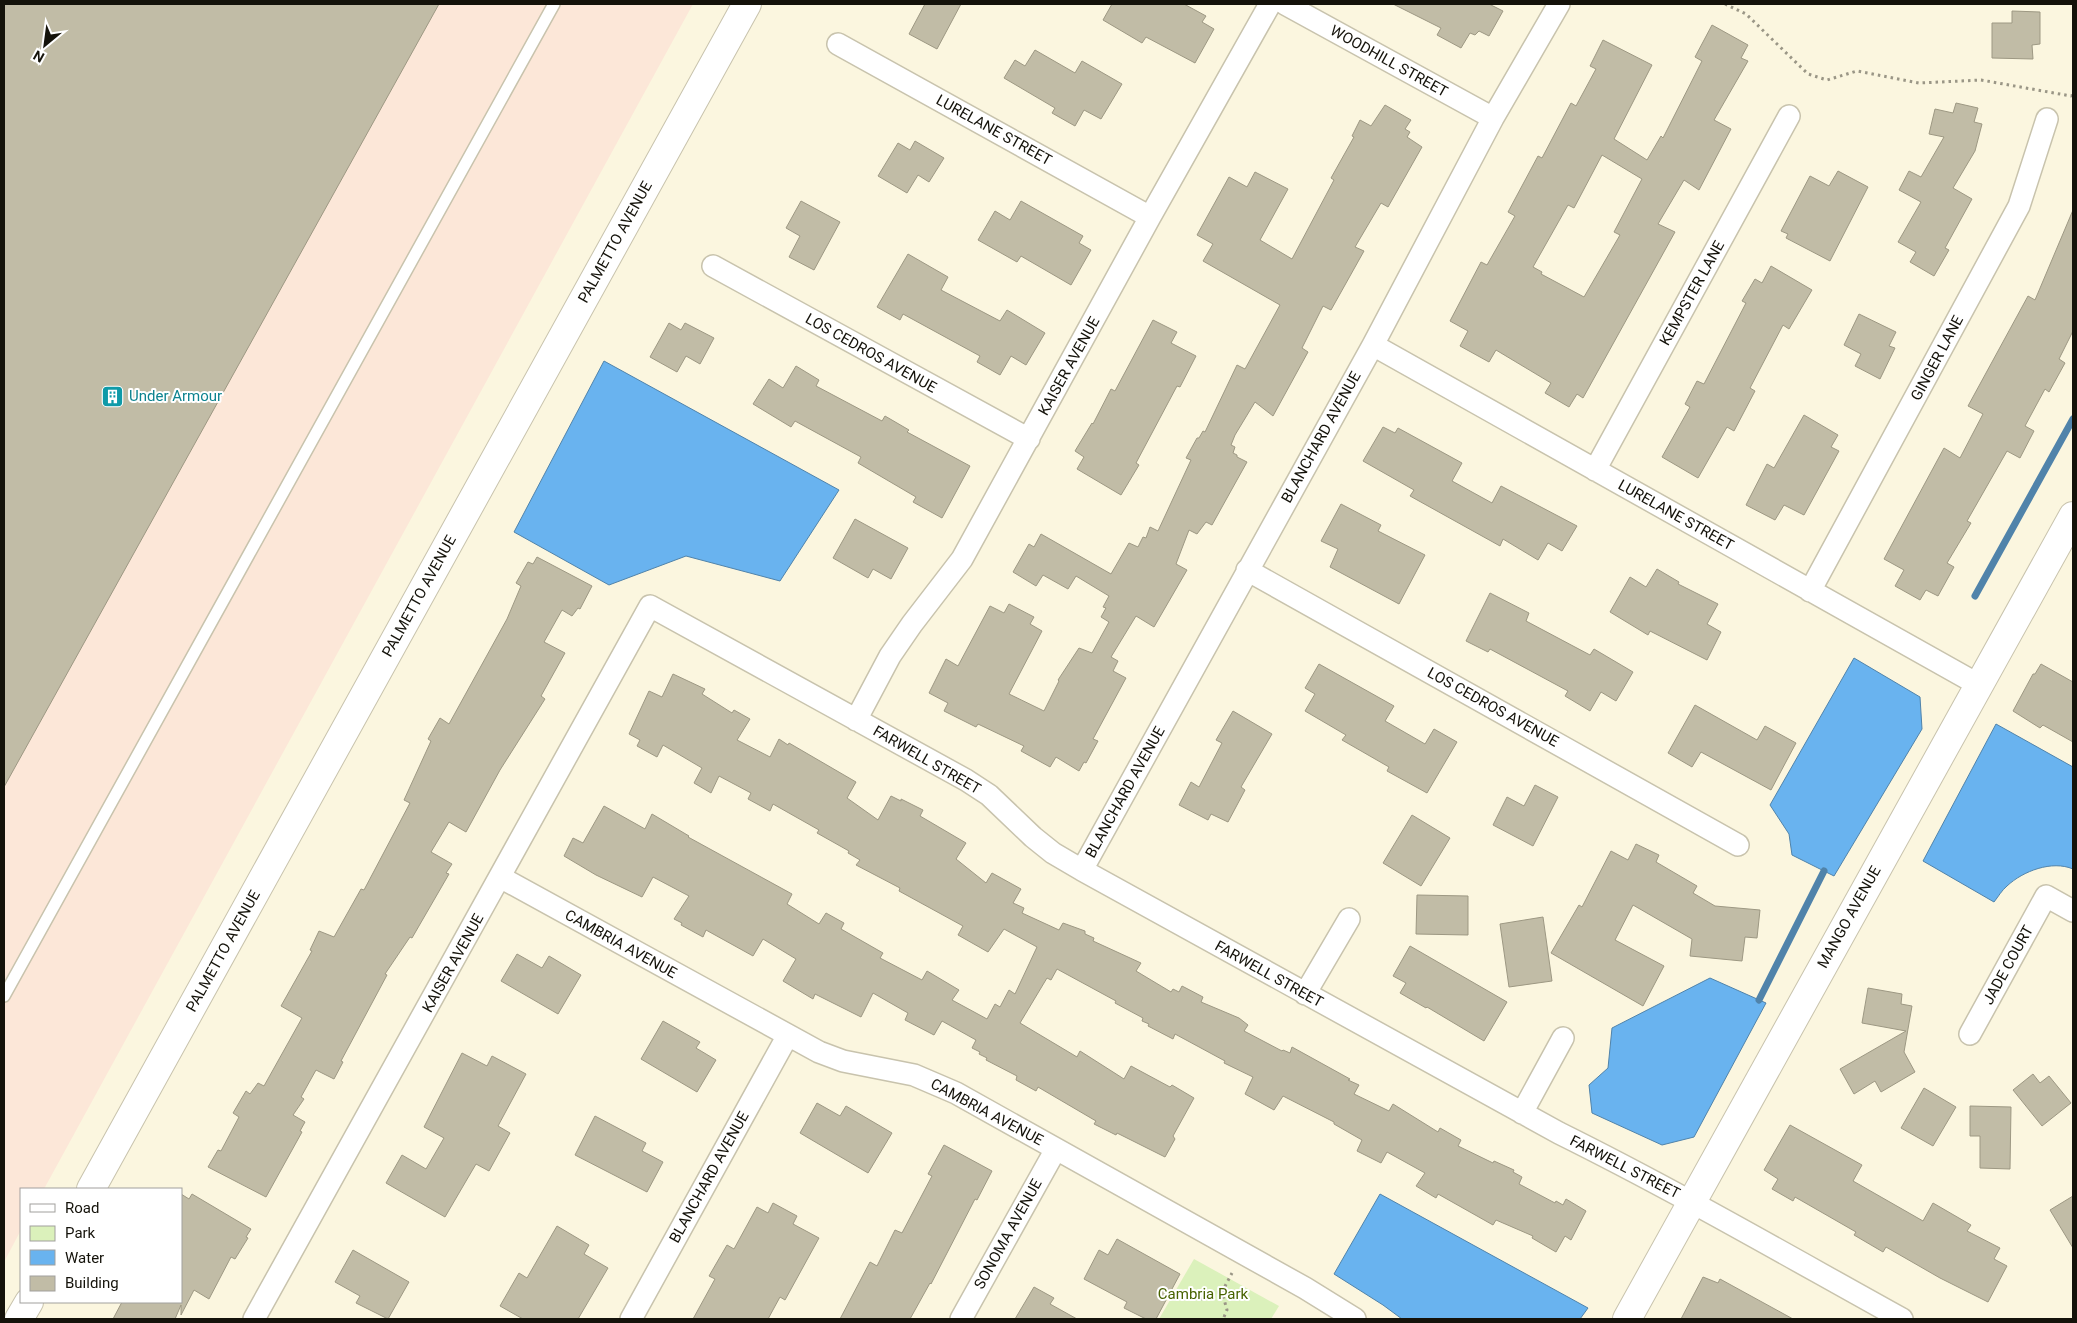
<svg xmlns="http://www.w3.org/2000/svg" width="2077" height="1323" viewBox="0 0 2077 1323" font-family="Roboto,sans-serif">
	<rect width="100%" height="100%" fill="#fbf6df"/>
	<!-- industrial -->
	<path fill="#fce7d8" d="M 4,4 L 693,4 L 44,1189 L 21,1189 L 21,1230 L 4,1262 Z"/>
	<!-- green -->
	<path fill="#dbf1bb" d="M 1194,1259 L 1279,1306 L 1271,1319 L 1159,1319 Z"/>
	<!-- water -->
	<path fill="#69b3ef" stroke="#5083aa" d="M 604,361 L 839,490 L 780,581 L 686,556 L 609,585 L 514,532 Z
		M 1854,658 L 1920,697 L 1922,729 L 1834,876 L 1792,855 L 1789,834 L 1770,805 Z
		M 1996,724 L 2073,767 L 2073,869 C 2052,860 2023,871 2007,886 C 2002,890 1998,897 1994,902 L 1923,861 Z
		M 1710,978 L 1766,1003 L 1694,1137 L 1662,1145 L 1592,1113 L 1589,1085 L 1608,1068 L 1612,1028 Z
		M 1380,1194 L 1588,1308 L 1580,1319 L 1402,1319 L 1383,1305 L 1334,1274 Z"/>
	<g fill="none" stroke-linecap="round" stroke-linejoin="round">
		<!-- stream -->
		<path stroke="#5083aa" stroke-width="7" d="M 1975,596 L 2073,419
			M 1759,1000 L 1824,871"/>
	</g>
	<!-- building -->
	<path fill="#c1bca6" stroke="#9d9883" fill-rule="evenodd" d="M 4,4 L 439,4 L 4,787 Z
		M 925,4 L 961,4 L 937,49 L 909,34 Z
		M 1112,4 L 1184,4 L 1206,16 L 1202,22 L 1214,29 L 1195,63 L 1146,37 L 1142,43 L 1103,20 Z
		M 1393,4 L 1489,4 L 1503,11 L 1489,36 L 1479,31 L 1475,35 L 1470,33 L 1461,48 L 1437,35 L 1441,28 Z
		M 2012,11 L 2040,12 L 2040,44 L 2032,45 L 2033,59 L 1992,58 L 1992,23 L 2012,23 Z
		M 1712,25 L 1748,45 L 1741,58 L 1748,61 L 1714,120 L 1731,129 L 1699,190 L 1684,180 L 1658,224 L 1675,232 L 1583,398 L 1577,394 L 1569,407 L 1545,393 L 1551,383 L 1496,350 L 1489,362 L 1460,346 L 1468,331 L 1450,321 L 1481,262 L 1487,265 L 1515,216 L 1508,212 L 1538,156 L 1542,158 L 1571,103 L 1576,106 L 1596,69 L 1590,66 L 1603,40 L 1652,65 L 1614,139 L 1647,160 L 1661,136 L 1663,138 L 1702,61 L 1695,57 ZM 1602,155 L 1642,179 L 1614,232 L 1620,235 L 1584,297 L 1541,274 L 1542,272 L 1533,267 L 1568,205 L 1574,208 Z
		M 1035,50 L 1075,73 L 1082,61 L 1122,84 L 1101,119 L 1084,110 L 1075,126 L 1052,113 L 1055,108 L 1004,78 L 1015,60 L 1025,66 Z
		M 1956,103 L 1978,108 L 1974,122 L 1982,124 L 1975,151 L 1953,188 L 1972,199 L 1945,248 L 1949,250 L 1934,276 L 1910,262 L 1916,252 L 1898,242 L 1921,202 L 1899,190 L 1909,171 L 1921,177 L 1944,137 L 1929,134 L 1935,109 L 1953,113 Z
		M 1385,105 L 1411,120 L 1405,129 L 1410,132 L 1407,137 L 1422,147 L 1388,207 L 1381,203 L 1355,247 L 1364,251 L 1331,310 L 1323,306 L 1302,348 L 1308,352 L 1273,416 L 1255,402 L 1235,435 L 1231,445 L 1235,447 L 1233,453 L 1237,455 L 1237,457 L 1247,462 L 1212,525 L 1206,522 L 1197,534 L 1189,530 L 1176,564 L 1187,570 L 1154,627 L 1136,616 L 1111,657 L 1118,661 L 1113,671 L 1126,678 L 1093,739 L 1098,741 L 1086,763 L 1084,762 L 1079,771 L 1056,757 L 1050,767 L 1021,751 L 1024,746 L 978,724 L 976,727 L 944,711 L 948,703 L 929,693 L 946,659 L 958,666 L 990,606 L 1004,613 L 1009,604 L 1034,617 L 1030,624 L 1042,631 L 1009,694 L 1044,711 L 1059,681 L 1058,680 L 1079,648 L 1092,653 L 1109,622 L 1101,617 L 1106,608 L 1103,607 L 1109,596 L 1076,576 L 1068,589 L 1043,575 L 1036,586 L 1013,572 L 1029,544 L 1034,547 L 1041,534 L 1111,574 L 1129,543 L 1138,547 L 1143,537 L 1146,538 L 1150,527 L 1158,531 L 1191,460 L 1186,458 L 1197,438 L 1199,438 L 1203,431 L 1205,432 L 1237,365 L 1245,369 L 1280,305 L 1203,261 L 1213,244 L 1197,235 L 1229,177 L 1247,187 L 1255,172 L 1288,189 L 1260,240 L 1292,259 L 1334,180 L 1331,178 L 1354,137 L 1352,136 L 1360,120 L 1371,126 Z
		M 915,141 L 944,158 L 929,182 L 918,175 L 907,193 L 878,176 L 898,143 L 910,150 Z
		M 1838,171 L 1868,187 L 1830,261 L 1786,238 L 1788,234 L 1781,231 L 1810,176 L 1829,186 Z
		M 801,201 L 840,222 L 814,270 L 789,257 L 800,236 L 786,228 Z
		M 1021,201 L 1083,236 L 1079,243 L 1091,250 L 1071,285 L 1021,256 L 1017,262 L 978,240 L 995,211 L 1010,220 Z
		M 2073,210 L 2073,331 L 2059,359 L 2065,363 L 2049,392 L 2045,389 L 2025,426 L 2034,431 L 2020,458 L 2007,451 L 1967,521 L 1971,523 L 1947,563 L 1954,567 L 1938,596 L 1926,590 L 1920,600 L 1895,586 L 1904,570 L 1884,559 L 1944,448 L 1960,458 L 1983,414 L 1968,406 L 2028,296 L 2035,300 Z
		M 908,254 L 948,277 L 941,290 L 1000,321 L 1007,310 L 1045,333 L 1026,365 L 1011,356 L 1000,375 L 977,362 L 980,356 L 903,314 L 900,320 L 877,307 Z
		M 1771,266 L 1812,290 L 1789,329 L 1783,325 L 1750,388 L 1755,391 L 1734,431 L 1727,427 L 1698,478 L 1662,457 L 1690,407 L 1685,404 L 1697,381 L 1704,384 L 1746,303 L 1742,301 L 1755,279 L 1762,283 Z
		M 1859,314 L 1896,332 L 1889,346 L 1895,348 L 1880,379 L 1855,366 L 1861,354 L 1844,345 Z
		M 1153,320 L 1177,332 L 1171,343 L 1196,356 L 1180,387 L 1177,386 L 1136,463 L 1139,465 L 1121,495 L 1077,469 L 1084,457 L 1075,451 L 1092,423 L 1093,424 L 1111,389 L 1115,391 Z
		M 669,323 L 681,330 L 685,323 L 714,338 L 700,364 L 686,356 L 677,372 L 650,357 Z
		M 796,366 L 819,380 L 816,386 L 882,421 L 885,416 L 909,430 L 907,432 L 970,466 L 942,518 L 913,502 L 916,497 L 858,463 L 861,457 L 795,421 L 791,427 L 753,404 L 769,379 L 783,388 Z
		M 1804,415 L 1838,435 L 1831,447 L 1839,451 L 1804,515 L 1784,505 L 1775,520 L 1746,505 L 1767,464 L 1774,468 Z
		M 1383,427 L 1395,433 L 1398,428 L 1462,463 L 1452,481 L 1492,503 L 1501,486 L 1577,526 L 1562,551 L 1548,543 L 1538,560 L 1503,539 L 1500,546 L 1410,496 L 1414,490 L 1363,461 Z
		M 1341,504 L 1381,525 L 1378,531 L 1425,555 L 1399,604 L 1330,567 L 1338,549 L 1321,541 Z
		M 855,519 L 908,548 L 891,579 L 873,569 L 868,578 L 833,558 Z
		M 537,557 L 592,586 L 580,609 L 578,608 L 572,616 L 562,610 L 544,642 L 565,653 L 541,696 L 545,699 L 500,770 L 466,832 L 449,822 L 431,852 L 452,864 L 446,873 L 449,874 L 412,938 L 410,937 L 385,974 L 387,975 L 341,1061 L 343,1062 L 334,1079 L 316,1070 L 301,1097 L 304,1099 L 293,1115 L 305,1122 L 300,1131 L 302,1132 L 266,1197 L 208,1167 L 218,1150 L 221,1151 L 239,1117 L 233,1113 L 246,1091 L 250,1094 L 258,1083 L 264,1086 L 302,1018 L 281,1006 L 312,951 L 310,950 L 319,931 L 334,937 L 361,889 L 364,890 L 410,803 L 404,800 L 431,741 L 428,739 L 440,718 L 449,724 L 507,619 L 521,586 L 516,583 L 528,562 L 533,564 Z
		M 1657,569 L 1679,582 L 1678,584 L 1718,604 L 1707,624 L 1721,632 L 1707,660 L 1650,631 L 1648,635 L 1610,612 L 1630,577 L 1646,587 Z
		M 1490,593 L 1529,613 L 1526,621 L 1590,655 L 1594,649 L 1633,672 L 1616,701 L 1601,692 L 1590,711 L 1565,696 L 1568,691 L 1490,649 L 1488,652 L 1466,641 Z
		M 1319,664 L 1394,706 L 1385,721 L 1425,744 L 1434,729 L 1457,742 L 1427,793 L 1387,771 L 1389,767 L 1342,740 L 1346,735 L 1305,711 L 1315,694 L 1305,688 Z
		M 2041,664 L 2073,682 L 2073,742 L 2043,725 L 2040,728 L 2013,711 L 2033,674 L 2035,674 Z
		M 673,674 L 705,689 L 702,694 L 732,713 L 734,710 L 750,719 L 737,740 L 770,757 L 779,739 L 788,745 L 789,743 L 856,782 L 847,798 L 878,820 L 891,796 L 901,801 L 901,799 L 923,810 L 920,816 L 966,843 L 956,859 L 986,883 L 992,873 L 1021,889 L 1013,903 L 1024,908 L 1022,913 L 1059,930 L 1063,923 L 1085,931 L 1085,934 L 1094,938 L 1093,941 L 1141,963 L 1136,971 L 1171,992 L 1173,989 L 1179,992 L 1182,986 L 1203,997 L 1201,1002 L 1239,1018 L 1248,1025 L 1244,1031 L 1282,1051 L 1283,1050 L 1290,1053 L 1292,1047 L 1350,1079 L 1348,1080 L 1359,1085 L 1354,1094 L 1389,1111 L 1393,1104 L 1438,1132 L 1440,1128 L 1461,1140 L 1458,1146 L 1493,1163 L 1494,1161 L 1514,1170 L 1513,1172 L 1522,1177 L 1519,1184 L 1555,1203 L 1556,1201 L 1563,1205 L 1566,1199 L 1586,1211 L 1571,1240 L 1565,1236 L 1556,1252 L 1532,1238 L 1533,1236 L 1496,1220 L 1493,1225 L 1438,1194 L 1436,1198 L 1416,1186 L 1425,1173 L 1387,1152 L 1381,1163 L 1357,1151 L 1362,1140 L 1334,1124 L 1334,1122 L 1283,1096 L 1274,1110 L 1245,1094 L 1253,1077 L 1224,1063 L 1225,1061 L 1175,1034 L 1173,1039 L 1148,1026 L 1149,1024 L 1142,1021 L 1143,1018 L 1115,1003 L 1116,1001 L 1057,969 L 1051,980 L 1047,978 L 1020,1023 L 1077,1057 L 1080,1051 L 1124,1079 L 1131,1066 L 1170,1087 L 1172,1085 L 1194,1098 L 1173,1136 L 1175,1139 L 1165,1157 L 1117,1133 L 1116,1135 L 1094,1124 L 1096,1121 L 1038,1087 L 1036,1091 L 1016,1080 L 1017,1076 L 986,1060 L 987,1058 L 979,1054 L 980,1052 L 972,1048 L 976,1040 L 942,1021 L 934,1035 L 905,1020 L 908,1013 L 873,993 L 861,1017 L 815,994 L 813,999 L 783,981 L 796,959 L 763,939 L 753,956 L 706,930 L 703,937 L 681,925 L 682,923 L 674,919 L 689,896 L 653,877 L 642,897 L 596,875 L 564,856 L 573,838 L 583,843 L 604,806 L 645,829 L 652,814 L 689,836 L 688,837 L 792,894 L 787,904 L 819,924 L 826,913 L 844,923 L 841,929 L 883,953 L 880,958 L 922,980 L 927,971 L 959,990 L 952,1000 L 987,1019 L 995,1004 L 1000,1007 L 1009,990 L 1015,994 L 1037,947 L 1004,929 L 988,952 L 958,935 L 963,926 L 899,891 L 900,888 L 856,865 L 860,860 L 848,853 L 849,851 L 817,833 L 819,830 L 773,804 L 770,811 L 748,799 L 751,793 L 719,776 L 711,793 L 694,783 L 702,768 L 663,745 L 657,757 L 637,746 L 640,740 L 629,734 L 649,691 L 662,697 Z
		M 1695,705 L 1757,740 L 1765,726 L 1796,743 L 1771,790 L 1701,752 L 1692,767 L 1668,753 Z
		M 1233,711 L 1272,734 L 1241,787 L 1245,790 L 1228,822 L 1211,814 L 1208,820 L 1179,805 L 1191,782 L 1199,787 L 1222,743 L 1216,740 Z
		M 1535,785 L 1558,797 L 1533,846 L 1493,825 L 1507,797 L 1524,806 Z
		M 1412,815 L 1450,838 L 1421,886 L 1383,863 Z
		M 1636,844 L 1659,855 L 1656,862 L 1697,886 L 1693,893 L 1715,906 L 1760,910 L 1757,938 L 1745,937 L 1742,961 L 1690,956 L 1692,939 L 1633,905 L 1615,940 L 1664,966 L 1643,1006 L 1551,953 L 1579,905 L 1582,907 L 1611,851 L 1628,860 Z
		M 1417,895 L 1468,896 L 1468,935 L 1416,934 Z
		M 1543,917 L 1552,981 L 1509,987 L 1500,924 Z
		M 1410,946 L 1507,1002 L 1484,1041 L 1427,1007 L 1426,1008 L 1400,993 L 1406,983 L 1393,976 Z
		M 517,954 L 542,968 L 549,956 L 581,975 L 558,1014 L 501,981 Z
		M 1868,988 L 1902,994 L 1901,1004 L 1912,1006 L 1904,1052 L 1915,1072 L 1881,1092 L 1875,1081 L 1854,1094 L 1840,1069 L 1906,1031 L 1862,1023 Z
		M 663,1021 L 700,1042 L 696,1048 L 716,1060 L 697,1092 L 641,1059 Z
		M 462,1053 L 487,1066 L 492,1056 L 526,1074 L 498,1126 L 510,1133 L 489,1171 L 476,1164 L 445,1217 L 386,1183 L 402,1155 L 426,1169 L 444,1138 L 424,1127 Z
		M 2033,1074 L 2040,1083 L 2049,1076 L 2071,1103 L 2042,1126 L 2013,1090 Z
		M 1924,1088 L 1956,1107 L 1933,1146 L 1901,1128 Z
		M 817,1103 L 840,1116 L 846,1106 L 892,1133 L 868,1173 L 800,1133 Z
		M 1970,1106 L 2011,1107 L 2010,1169 L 1980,1168 L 1980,1136 L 1970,1136 Z
		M 595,1116 L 646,1143 L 642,1151 L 663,1162 L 647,1192 L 575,1155 Z
		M 1790,1125 L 1862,1165 L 1853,1181 L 1923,1221 L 1933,1203 L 1971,1225 L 1967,1231 L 2000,1248 L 1994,1259 L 2007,1266 L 1988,1302 L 1940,1278 L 1886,1247 L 1883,1252 L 1854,1235 L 1856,1232 L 1795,1197 L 1793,1201 L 1772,1189 L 1778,1179 L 1764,1170 Z
		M 944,1145 L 992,1171 L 977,1200 L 975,1199 L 931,1284 L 930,1283 L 910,1319 L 840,1319 L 870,1262 L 877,1266 L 895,1230 L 902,1233 L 932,1176 L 928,1174 Z
		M 181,1194 L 189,1199 L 192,1194 L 251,1229 L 246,1237 L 248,1238 L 235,1259 L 231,1257 L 209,1299 L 194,1290 L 181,1315 L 181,1305 L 175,1319 L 113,1319 L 122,1302 L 181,1302 Z
		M 2073,1196 L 2073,1248 L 2050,1210 Z
		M 773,1203 L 797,1216 L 793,1224 L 819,1238 L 785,1300 L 780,1297 L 768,1319 L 693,1319 L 715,1279 L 709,1276 L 727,1245 L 734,1249 L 757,1207 L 768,1213 Z
		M 557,1226 L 589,1245 L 584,1254 L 608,1268 L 578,1319 L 523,1319 L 500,1306 L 519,1273 L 527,1278 Z
		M 1117,1239 L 1180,1274 L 1156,1319 L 1146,1319 L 1124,1308 L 1127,1302 L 1084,1279 L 1099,1250 L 1108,1255 Z
		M 353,1250 L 409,1282 L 388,1319 L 356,1303 L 360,1296 L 335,1282 Z
		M 1703,1277 L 1718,1283 L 1720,1279 L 1793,1319 L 1681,1319 Z
		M 1034,1287 L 1054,1298 L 1050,1304 L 1077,1319 L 1015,1319 Z"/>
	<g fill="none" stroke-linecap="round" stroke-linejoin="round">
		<defs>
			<path id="service" d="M 4,996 L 554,4"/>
			<path id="minor" d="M 1285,4 L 1493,118
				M 838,44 L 1150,217
				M 713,266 L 1029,439
				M 1373,345 L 1979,685
				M 1595,470 L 1789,116
				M 1247,570 L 1738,845
				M 1810,591 L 2019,206 L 2047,119
				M 856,720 L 890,656 L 912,624 L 962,559 L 1150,217 L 1270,4
				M 1082,870 L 1373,345 L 1493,118 L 1559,4
				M 500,877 L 819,1052 L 843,1061 L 914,1075 L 956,1093 L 1305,1288 L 1355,1319
				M 1305,994 L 1349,919
				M 1970,1034 L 2046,896 L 2073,911
				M 1522,1113 L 1563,1038
				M 254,1319 L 650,606 L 966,780 L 989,795 L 1033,837 L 1053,853 L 1082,870 L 1559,1133 C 1676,1191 1788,1256 1902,1319
				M 631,1319 L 788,1035
				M 961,1319 L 1056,1149"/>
			<path id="tertiary" d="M 91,1189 L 747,4
				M 19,1319 L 29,1302
				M 1627,1319 L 2073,516"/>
		</defs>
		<!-- service casing -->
		<use href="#service" stroke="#c8c3ad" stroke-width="14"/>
		<!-- minor casing -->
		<use href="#minor" stroke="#c8c3ad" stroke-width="24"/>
		<!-- tertiary casing -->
		<use href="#tertiary" stroke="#c8c3ad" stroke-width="30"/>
		<!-- path -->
		<path stroke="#9a9686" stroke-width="3" stroke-dasharray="2.5 4" stroke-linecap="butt" d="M 1725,4 L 1746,14 L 1808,74 L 1827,80 L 1857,71 L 1919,83 L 1981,80 L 2071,96 L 2073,95
			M 1201,1300 L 1204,1295 L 1222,1292
			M 1224,1317 L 1227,1310 L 1222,1292 L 1232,1273"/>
		<!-- service -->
		<use href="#service" stroke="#fff" stroke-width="11"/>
		<!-- minor -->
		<use href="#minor" stroke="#fff" stroke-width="21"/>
		<!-- tertiary -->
		<use href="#tertiary" stroke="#fff" stroke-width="28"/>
	</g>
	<!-- icons -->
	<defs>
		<symbol id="building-square" viewBox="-11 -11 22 22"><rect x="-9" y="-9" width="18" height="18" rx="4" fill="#0f9aa8" stroke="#fff"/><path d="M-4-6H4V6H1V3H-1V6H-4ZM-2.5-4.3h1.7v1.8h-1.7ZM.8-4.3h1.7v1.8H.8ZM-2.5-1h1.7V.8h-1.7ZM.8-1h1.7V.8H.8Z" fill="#fff"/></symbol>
	</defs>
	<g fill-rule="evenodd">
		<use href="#building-square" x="100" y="384" width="25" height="25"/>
	</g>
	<g text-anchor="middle" stroke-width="4" stroke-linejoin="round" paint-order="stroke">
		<!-- street labels -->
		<g font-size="15" fill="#14120a" stroke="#fff">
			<text transform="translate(1389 61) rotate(29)" y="5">WOODHILL STREET</text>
			<text transform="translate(994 130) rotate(29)" y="5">LURELANE STREET</text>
			<text transform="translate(615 242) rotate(-61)" y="5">PALMETTO AVENUE</text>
			<text transform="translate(1692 293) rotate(-61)" y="5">KEMPSTER LANE</text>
			<text transform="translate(871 353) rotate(29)" y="5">LOS CEDROS AVENUE</text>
			<text transform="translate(1937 358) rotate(-62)" y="5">GINGER LANE</text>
			<text transform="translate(1069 366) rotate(-61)" y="5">KAISER AVENUE</text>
			<text transform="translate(1321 437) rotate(-61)" y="5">BLANCHARD AVENUE</text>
			<text transform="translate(1676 515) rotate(29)" y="5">LURELANE STREET</text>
			<text transform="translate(419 596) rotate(-61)" y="5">PALMETTO AVENUE</text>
			<text transform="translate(1493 707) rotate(29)" y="5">LOS CEDROS AVENUE</text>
			<text transform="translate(927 760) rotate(30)" y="5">FARWELL STREET</text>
			<text transform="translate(1125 792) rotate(-61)" y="5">BLANCHARD AVENUE</text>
			<text transform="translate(1849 917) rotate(-61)" y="5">MANGO AVENUE</text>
			<text transform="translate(621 944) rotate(29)" y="5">CAMBRIA AVENUE</text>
			<text transform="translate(223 951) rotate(-61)" y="5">PALMETTO AVENUE</text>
			<text transform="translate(453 963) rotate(-61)" y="5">KAISER AVENUE</text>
			<text transform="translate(2008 965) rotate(-61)" y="5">JADE COURT</text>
			<text transform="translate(1269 974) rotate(29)" y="5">FARWELL STREET</text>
			<text transform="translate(987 1112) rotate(28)" y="5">CAMBRIA AVENUE</text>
			<text transform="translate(1625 1167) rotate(27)" y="5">FARWELL STREET</text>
			<text transform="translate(709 1177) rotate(-61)" y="5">BLANCHARD AVENUE</text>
			<text transform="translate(1008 1234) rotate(-61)" y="5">SONOMA AVENUE</text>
		</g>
		<!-- culture labels -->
		<g font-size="15" fill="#0d838f" stroke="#fff" text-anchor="start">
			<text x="129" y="401">Under Armour</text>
		</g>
		<!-- park labels -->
		<g font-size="15" fill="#486200" stroke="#fff">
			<text x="1203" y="1299">Cambria Park</text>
		</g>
	</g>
	<!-- border -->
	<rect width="2077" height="1323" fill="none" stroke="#14120a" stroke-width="10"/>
	<!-- legend -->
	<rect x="20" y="1188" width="162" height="115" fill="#ffffff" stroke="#a1a09d"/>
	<rect x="30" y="1204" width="25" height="8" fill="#ffffff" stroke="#a1a09d"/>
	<text x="65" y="1213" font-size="15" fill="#14120a">Road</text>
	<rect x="30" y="1226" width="25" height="15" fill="#dbf1bb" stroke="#a1a09d"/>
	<text x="65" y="1238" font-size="15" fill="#14120a">Park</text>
	<rect x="30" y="1250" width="25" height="15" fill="#69b3ef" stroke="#a1a09d"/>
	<text x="65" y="1263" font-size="15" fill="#14120a">Water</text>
	<rect x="30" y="1276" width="25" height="15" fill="#c1bca6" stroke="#a1a09d"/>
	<text x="65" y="1288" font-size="15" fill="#14120a">Building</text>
	<!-- north arrow -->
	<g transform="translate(45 45) rotate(209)" stroke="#ffffff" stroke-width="4" paint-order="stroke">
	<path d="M0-4L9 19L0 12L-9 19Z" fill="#14120a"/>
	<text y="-8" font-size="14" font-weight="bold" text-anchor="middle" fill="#14120a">N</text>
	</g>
</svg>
